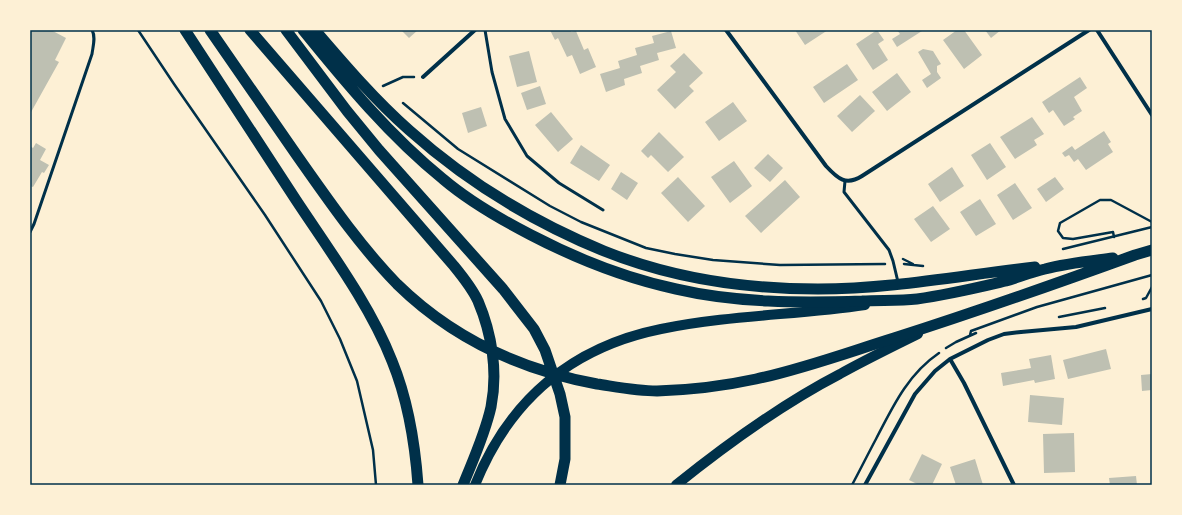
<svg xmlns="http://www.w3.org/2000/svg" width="1182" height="515" viewBox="0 0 1182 515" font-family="Lato,sans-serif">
	<rect width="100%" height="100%" fill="#fdf0d5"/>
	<!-- building -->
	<path fill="#bec0b2" d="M 30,30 L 51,30 L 66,38 L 55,60 L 59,62 L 30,114 Z
		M 401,30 L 418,30 L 409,38 Z
		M 550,30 L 570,30 L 571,32 L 576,31 L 584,50 L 588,48 L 596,67 L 580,74 L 572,55 L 567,57 L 558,38 L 555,40 Z
		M 795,30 L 828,30 L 805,45 Z
		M 877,30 L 884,40 L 878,44 L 888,60 L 873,70 L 856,44 Z
		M 897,30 L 921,30 L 922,31 L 897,47 L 892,39 L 900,34 Z
		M 957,30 L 964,30 L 982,55 L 964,69 L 943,40 Z
		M 985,30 L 1001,30 L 991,38 Z
		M 671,31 L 676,48 L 657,53 L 659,60 L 640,66 L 642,73 L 624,79 L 625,85 L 606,92 L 600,74 L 620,68 L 618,61 L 637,55 L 635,48 L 654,43 L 652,36 Z
		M 923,49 L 933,51 L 941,64 L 937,66 L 937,72 L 941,78 L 927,88 L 922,80 L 931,74 L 918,52 Z
		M 529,51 L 537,82 L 517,87 L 509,56 Z
		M 684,53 L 703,73 L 689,86 L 694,91 L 675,109 L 657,90 L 676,72 L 670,66 Z
		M 847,64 L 858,80 L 824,103 L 813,87 Z
		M 897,73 L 911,92 L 887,111 L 872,92 Z
		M 1080,77 L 1087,88 L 1074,97 L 1082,111 L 1073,117 L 1075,119 L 1064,126 L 1053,110 L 1049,113 L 1042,102 Z
		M 540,86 L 546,104 L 527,110 L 521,93 Z
		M 860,95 L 875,111 L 852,132 L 837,116 Z
		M 733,102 L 747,121 L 719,141 L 705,122 Z
		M 481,107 L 487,126 L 468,133 L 462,113 Z
		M 551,112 L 573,139 L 558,152 L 535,125 Z
		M 1032,117 L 1044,134 L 1034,140 L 1037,145 L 1015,159 L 1000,137 Z
		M 1104,131 L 1111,142 L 1108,144 L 1113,152 L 1086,170 L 1078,159 L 1074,162 L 1069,155 L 1065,157 L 1062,153 L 1072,146 L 1075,150 Z
		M 659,132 L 684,157 L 668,172 L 651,155 L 648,158 L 641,151 Z
		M 36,143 L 46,149 L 40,160 L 49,165 L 44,173 L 42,172 L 33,187 L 30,186 L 30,146 L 33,148 Z
		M 990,143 L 1006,167 L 987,180 L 971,155 Z
		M 581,145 L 610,165 L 599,181 L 570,163 Z
		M 768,154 L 783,168 L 770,182 L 754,168 Z
		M 734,161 L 752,186 L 730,203 L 711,177 Z
		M 952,167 L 964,186 L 940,202 L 928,184 Z
		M 621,172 L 638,183 L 627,200 L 611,189 Z
		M 678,177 L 705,206 L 688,222 L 661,193 Z
		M 1055,177 L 1064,189 L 1046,202 L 1037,189 Z
		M 785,180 L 800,197 L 761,233 L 745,216 Z
		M 1015,183 L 1032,208 L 1013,220 L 997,195 Z
		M 980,199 L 996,224 L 976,236 L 960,212 Z
		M 933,206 L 950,229 L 931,242 L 914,219 Z
		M 1106,349 L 1111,369 L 1068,379 L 1063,360 Z
		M 1051,355 L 1055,379 L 1035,383 L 1034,380 L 1003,386 L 1001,373 L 1031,368 L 1029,359 Z
		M 1152,374 L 1152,390 L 1142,391 L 1141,375 Z
		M 1030,395 L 1064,398 L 1062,425 L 1028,422 Z
		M 1074,433 L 1075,472 L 1044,473 L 1043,434 Z
		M 922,454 L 942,464 L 932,485 L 919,485 L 909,480 Z
		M 975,459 L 983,485 L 956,485 L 950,467 Z
		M 1136,476 L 1137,485 L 1110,485 L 1109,478 Z"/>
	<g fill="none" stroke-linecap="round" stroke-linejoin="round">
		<!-- path -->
		<path stroke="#003049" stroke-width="2.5" d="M 138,30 L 174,84 L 265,215 L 321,301 L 340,339 L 357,381 L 373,450 L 376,485
			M 383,86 L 403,77 L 414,77
			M 403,103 L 458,149 L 550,206 L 581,222 L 646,248 L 675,254 L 713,260 L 780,265 L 885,264
			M 1114,237 L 1113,232 L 1073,239 L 1063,238 L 1058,231 L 1060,223 L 1100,200 L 1111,200 L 1152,222
			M 1063,249 L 1152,227
			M 903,259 L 913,264
			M 904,264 L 923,266
			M 1143,299 L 1146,298 L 1152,287
			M 1059,317 L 1105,308
			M 970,335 L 971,331 L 1037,307 L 1152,275
			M 946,348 L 956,342 L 976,333
			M 852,485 C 860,470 868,454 876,439 C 893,406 908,374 939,353"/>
		<!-- service -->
		<path stroke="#003049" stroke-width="3" d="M 485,30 L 492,72 L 505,119 L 527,156 L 559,183 L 603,210
			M 845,181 L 844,192 L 889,250 L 893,261 L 898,282
			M 30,232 L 34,224 L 92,54 C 93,46 96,37 92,30"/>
		<!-- minor -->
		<path stroke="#003049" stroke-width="4" d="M 726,30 L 826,166 C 838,179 846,186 862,176 L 1089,30
			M 1097,30 L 1152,115
			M 423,77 L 475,30
			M 950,359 L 964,383 L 1014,485
			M 865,485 L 915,394 L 935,371 L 950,359 L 988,340 L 1004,334 L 1021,332 L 1076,327 L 1152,309"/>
		<!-- primary -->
		<path stroke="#003049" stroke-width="10" d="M 475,485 C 509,400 572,347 661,329 C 728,315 798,315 865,305
			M 676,485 C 727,444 782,404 840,374 C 865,360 892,347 918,334"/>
		<!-- trunk -->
		<path stroke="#003049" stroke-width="11" d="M 185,30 C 222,86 259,143 296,200 C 329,250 370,305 392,361 C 408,400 415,443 418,485
			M 210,30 C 239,72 269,115 298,157 C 329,201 360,246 397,284 C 453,339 521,370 597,384 C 617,387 637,391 657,391 C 690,390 724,386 756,379 C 803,369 849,352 894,338 C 975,312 1055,284 1135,255 L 1152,250
			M 250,30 L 454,266 C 463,277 472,288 478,301 C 492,334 498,372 491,407 C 485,434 473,460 463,485
			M 286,30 L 347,111 L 379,150 L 503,289 L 534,329 L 545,350 L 560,394 L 565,417 L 565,459 L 560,485
			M 303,30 C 346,83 390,136 443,179 C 470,202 500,219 531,235 C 577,259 625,278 676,289 C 736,303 800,303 862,301 C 880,300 899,301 917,299 C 947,295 976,288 1006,281 C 1019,277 1032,272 1045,269 C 1067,263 1090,261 1113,258
			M 315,30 C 345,65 375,100 409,130 C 466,181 533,222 604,251 C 671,278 746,289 818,289 C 891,289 963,275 1035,267"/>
	</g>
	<!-- border -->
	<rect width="1182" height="515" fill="none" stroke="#fdf0d5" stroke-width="62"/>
	<rect x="31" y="31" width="1120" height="453" fill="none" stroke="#003049" stroke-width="1.5"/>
</svg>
